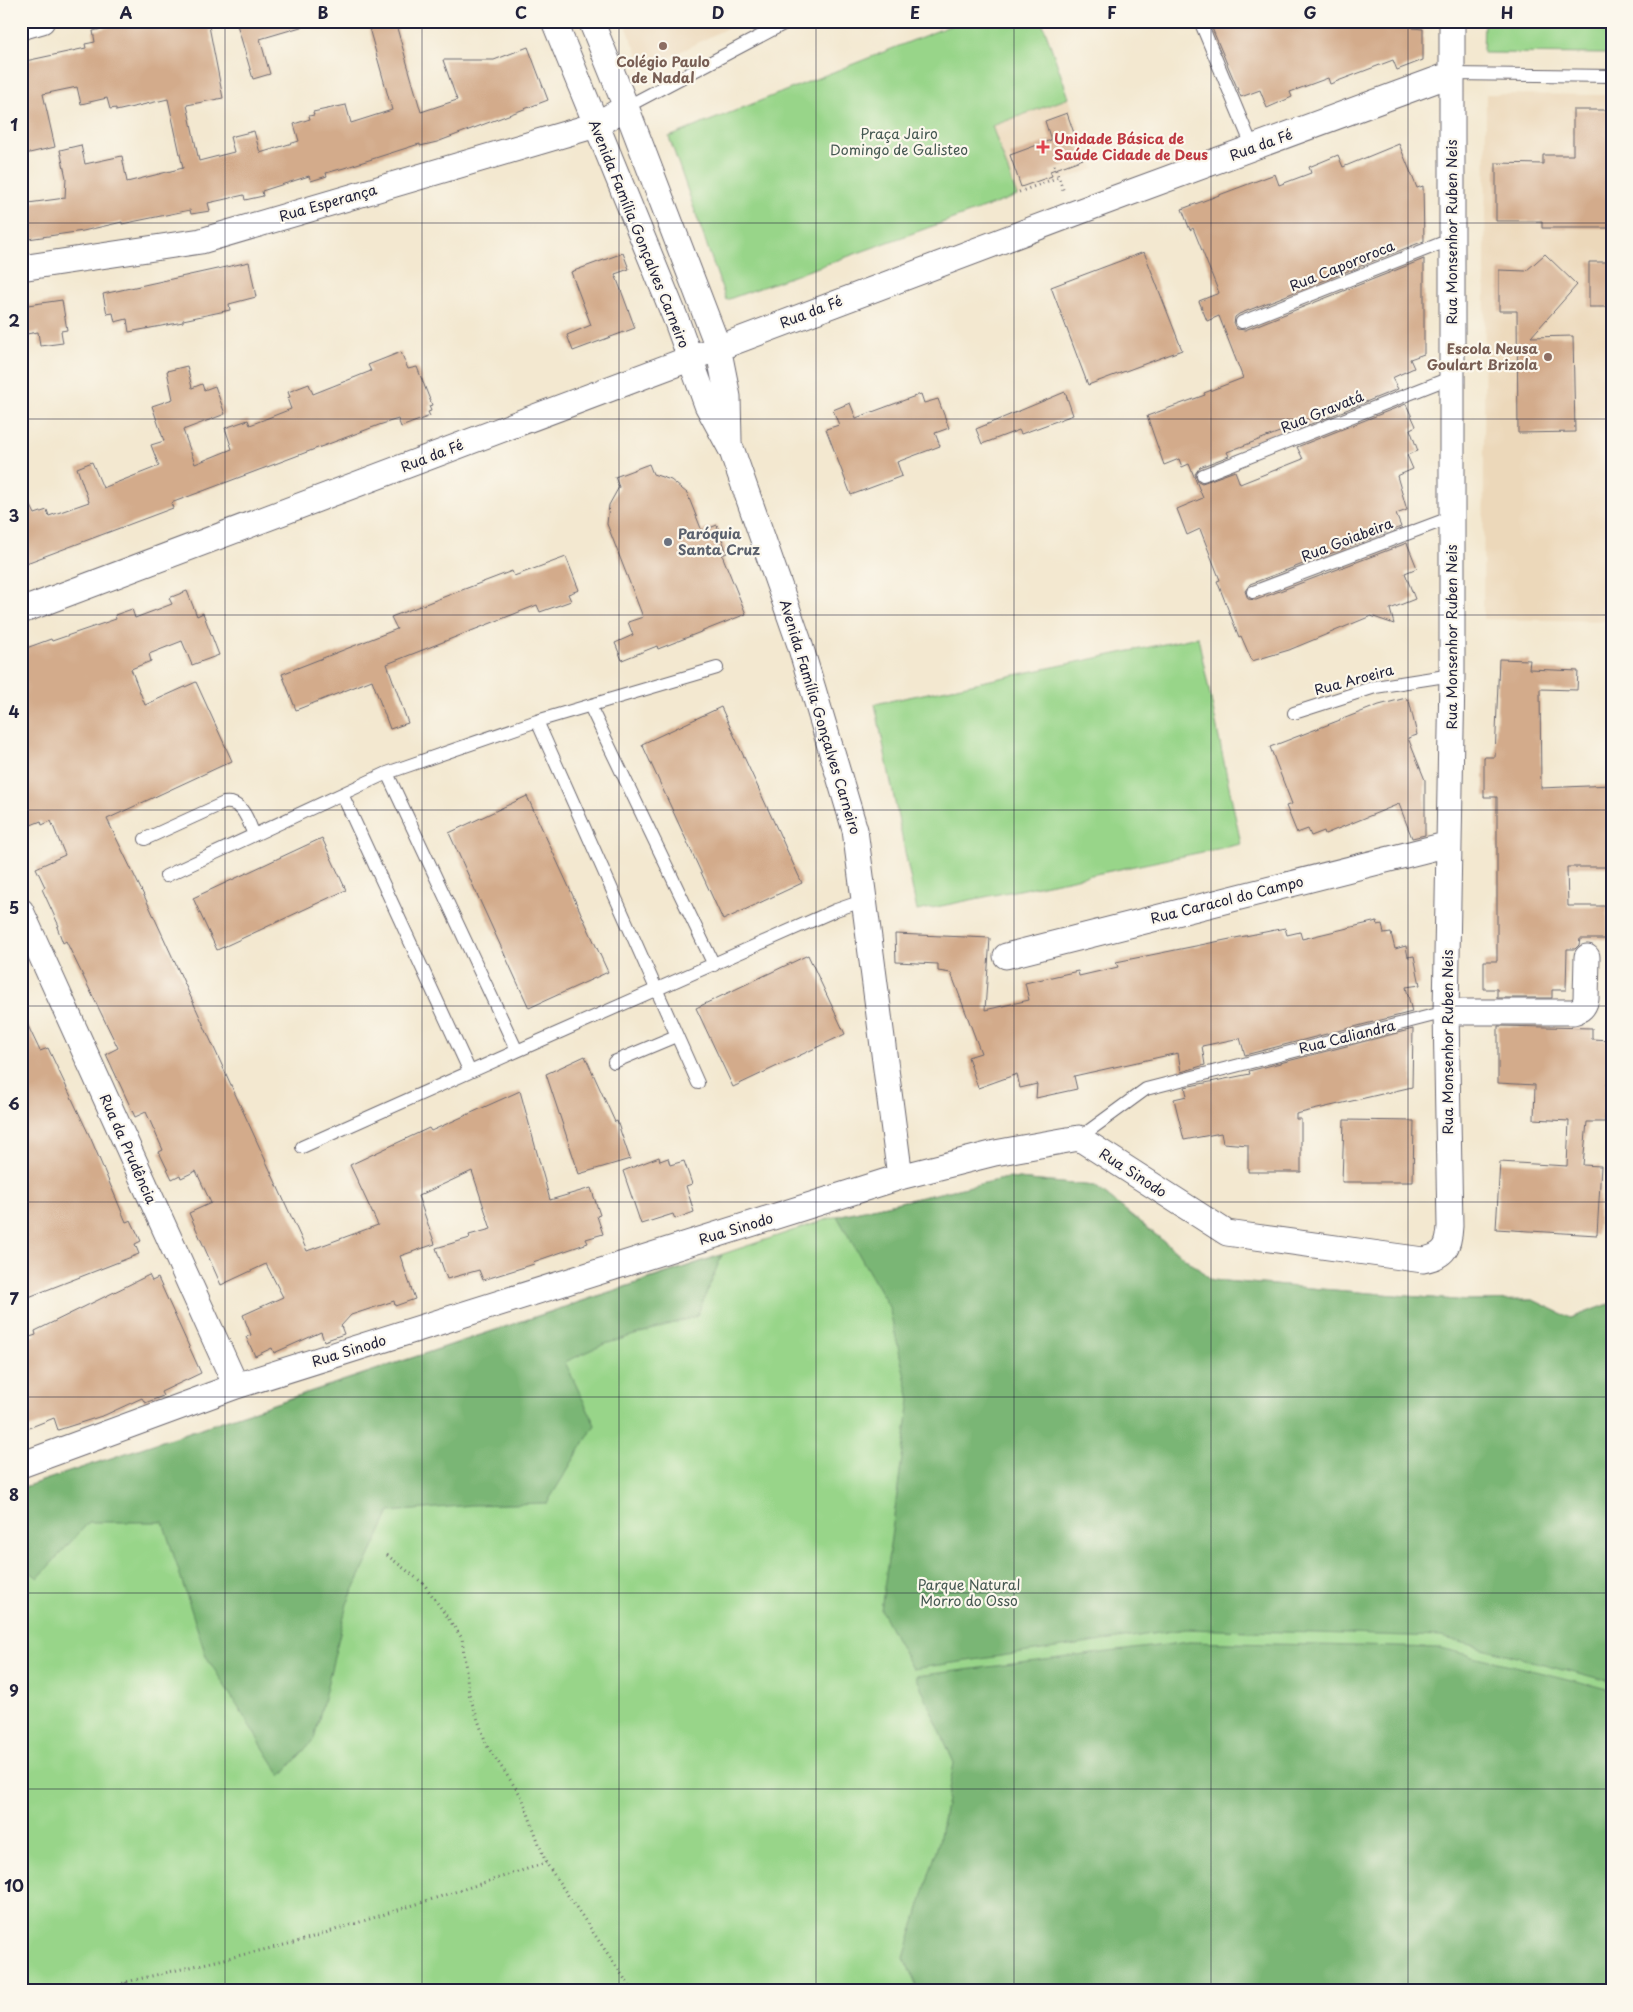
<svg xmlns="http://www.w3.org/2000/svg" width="1633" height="2012" viewBox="0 0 1633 2012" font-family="'Playpen Sans',sans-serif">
	<rect width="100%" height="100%" fill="#fbf7ec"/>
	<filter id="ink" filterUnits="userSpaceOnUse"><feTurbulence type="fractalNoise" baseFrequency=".02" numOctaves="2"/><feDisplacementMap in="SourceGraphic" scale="10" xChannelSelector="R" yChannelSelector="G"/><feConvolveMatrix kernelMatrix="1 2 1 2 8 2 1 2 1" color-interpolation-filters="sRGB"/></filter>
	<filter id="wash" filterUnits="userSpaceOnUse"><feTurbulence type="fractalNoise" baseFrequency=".0096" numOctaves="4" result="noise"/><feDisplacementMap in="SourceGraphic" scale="20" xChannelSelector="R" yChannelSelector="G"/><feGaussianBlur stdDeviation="1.12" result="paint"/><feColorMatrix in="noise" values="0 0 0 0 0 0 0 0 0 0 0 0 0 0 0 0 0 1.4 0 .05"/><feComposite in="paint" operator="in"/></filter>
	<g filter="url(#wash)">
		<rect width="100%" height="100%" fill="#f3e8d0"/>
		<!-- built -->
		<path fill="#ecd8ba" d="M 624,21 L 741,21 L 644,70 Z
			M 1486,94 L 1612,95 L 1612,621 L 1483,619 Z
			M 1069,98 L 1094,169 L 1017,196 L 992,126 Z"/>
		<!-- green -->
		<path fill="#98d589" stroke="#5d7c62" d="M 962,21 L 1042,21 L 1069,98 L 992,126 L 1017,196 L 726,300 L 669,137 Z
			M 1484,21 L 1612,21 L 1612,54 L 1483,53 Z
			M 1198,637 L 1241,844 L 917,911 L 875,704 Z
			M 1007,1178 L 1095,1186 L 1212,1280 L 1468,1301 L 1533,1300 L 1571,1318 L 1612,1303 L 1612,1991 L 21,1991 L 21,1488 L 837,1216 Z"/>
		<!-- forest -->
		<path fill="#7ab675" stroke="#4e6c58" d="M 1007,1178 L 1095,1186 L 1212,1280 L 1468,1301 L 1533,1300 L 1571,1318 L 1612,1303 L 1612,1682 L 1441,1637 L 1186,1629 L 912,1669 L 881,1610 L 910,1400 L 889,1307 L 837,1216 Z
			M 722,1255 L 697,1316 L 605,1344 L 565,1362 L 595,1425 L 547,1503 L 472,1505 L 390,1512 L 347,1604 L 314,1739 L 281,1776 L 206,1656 L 163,1522 L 89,1522 L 38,1578 L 21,1565 L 21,1488 Z
			M 1189,1642 L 1441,1648 L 1612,1690 L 1612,1991 L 919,1991 L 904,1958 L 939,1841 L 954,1763 L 916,1676 Z"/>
		<g id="blocks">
			<!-- building -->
			<path fill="#d3ab8b" d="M 134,21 L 208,21 L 223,98 L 187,105 L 199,161 L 234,152 L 230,137 L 254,131 L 260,153 L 299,141 L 294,124 L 310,119 L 309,116 L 314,115 L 313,112 L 346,105 L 351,123 L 392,110 L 367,21 L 395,21 L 421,112 L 457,100 L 443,60 L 494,60 L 528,47 L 548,100 L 437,142 L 420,146 L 420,144 L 416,145 L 344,168 L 326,173 L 327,176 L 311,181 L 309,176 L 262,191 L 263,196 L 245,200 L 244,195 L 208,203 L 210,211 L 191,214 L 190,210 L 122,224 L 122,222 L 83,231 L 21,240 L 21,204 L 65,198 L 66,178 L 60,150 L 81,145 L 85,164 L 122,156 L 127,182 L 183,168 L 168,99 L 116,111 L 116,108 L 110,109 L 107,98 L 81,104 L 77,87 L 43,94 L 55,147 L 21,155 L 21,62 L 86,48 L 85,44 L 95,42 L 93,31 Z
				M 236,21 L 303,21 L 304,26 L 260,39 L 270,74 L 253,79 Z
				M 1209,21 L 1413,21 L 1413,28 L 1423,29 L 1423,60 L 1397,70 L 1393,60 L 1330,84 L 1328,78 L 1290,92 L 1292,97 L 1267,108 L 1260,90 L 1241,97 Z
				M 1573,110 L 1612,110 L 1612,228 L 1542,228 L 1542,221 L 1496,221 L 1496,163 L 1543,164 L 1543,155 L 1573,155 Z
				M 1067,113 L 1083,159 L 1050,171 L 1052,176 L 1021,187 L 1010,155 L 1051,140 L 1045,121 Z
				M 1399,144 L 1417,188 L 1423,186 L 1424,241 L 1239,314 L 1235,317 L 1234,325 L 1237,329 L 1245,330 L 1424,259 L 1424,354 L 1410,359 L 1414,368 L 1392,378 L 1398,389 L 1291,432 L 1290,428 L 1227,452 L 1229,456 L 1200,467 L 1195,474 L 1198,481 L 1202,483 L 1235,471 L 1240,484 L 1303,459 L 1297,447 L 1406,404 L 1416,426 L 1410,429 L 1418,451 L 1407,455 L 1413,469 L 1397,476 L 1407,510 L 1396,514 L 1401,527 L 1250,584 L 1245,591 L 1248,599 L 1256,600 L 1407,543 L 1417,568 L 1405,573 L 1415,599 L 1390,609 L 1394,624 L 1371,616 L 1289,650 L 1252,661 L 1241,636 L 1239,637 L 1217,581 L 1220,580 L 1200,529 L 1187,535 L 1177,509 L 1203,498 L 1189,464 L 1182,467 L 1179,459 L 1164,465 L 1147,416 L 1205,395 L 1204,393 L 1243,378 L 1219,316 L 1207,321 L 1199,301 L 1219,293 L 1193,228 L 1190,230 L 1182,209 L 1275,174 L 1279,185 L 1311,173 L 1309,167 L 1338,155 L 1343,167 Z
				M 1144,252 L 1182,350 L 1088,385 L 1051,287 Z
				M 623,253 L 629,269 L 615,274 L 635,328 L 573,351 L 567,335 L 591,325 L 571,272 Z
				M 1545,254 L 1577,285 L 1531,337 L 1573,336 L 1575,432 L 1518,433 L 1517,311 L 1499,311 L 1499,270 L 1526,271 Z
				M 249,262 L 256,297 L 229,304 L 230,310 L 183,320 L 183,322 L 129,332 L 127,319 L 115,322 L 113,313 L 107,314 L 103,294 Z
				M 1589,262 L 1612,262 L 1612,307 L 1589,307 Z
				M 62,300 L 67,330 L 61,331 L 63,343 L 40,346 L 38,332 L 21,335 L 21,306 Z
				M 401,352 L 408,369 L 417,367 L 432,405 L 429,406 L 431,411 L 428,412 L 430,416 L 401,427 L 398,419 L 379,425 L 171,503 L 173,508 L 21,565 L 21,486 L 35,514 L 47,510 L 49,516 L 89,502 L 77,468 L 92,462 L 103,488 L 159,466 L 151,445 L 164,441 L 152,406 L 173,399 L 167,371 L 187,366 L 192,388 L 202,384 L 204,390 L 215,386 L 225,414 L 183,430 L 195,464 L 232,449 L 225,428 L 248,420 L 250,425 L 291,409 L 287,398 L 290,397 L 288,392 L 309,384 L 313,394 L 371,371 L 368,365 Z
				M 1065,392 L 1073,415 L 1021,434 L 1019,430 L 982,444 L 976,429 Z
				M 921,394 L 924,403 L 938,399 L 949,428 L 935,433 L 940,446 L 897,462 L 902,476 L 851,495 L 826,429 L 839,425 L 833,410 L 850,403 L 856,418 Z
				M 649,464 L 653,474 L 671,480 L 687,493 L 702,531 L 717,525 L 727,553 L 722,555 L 746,614 L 658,649 L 657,646 L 622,660 L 615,643 L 633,635 L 628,622 L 643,617 L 607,524 L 609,505 L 619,487 L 615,477 Z
				M 566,557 L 579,590 L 568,594 L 571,601 L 540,612 L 537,605 L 387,664 L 408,723 L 390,729 L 372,680 L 296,710 L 282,674 L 397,629 L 391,617 L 512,571 L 514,576 Z
				M 187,591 L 197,616 L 203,613 L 219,655 L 192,665 L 182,641 L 149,654 L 151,661 L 131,669 L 145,705 L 196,682 L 232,761 L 107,819 L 150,908 L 307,1251 L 378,1225 L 350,1165 L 429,1128 L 431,1131 L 520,1091 L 550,1200 L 591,1188 L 600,1215 L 597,1216 L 603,1234 L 586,1239 L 588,1243 L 533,1262 L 534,1264 L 483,1280 L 479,1270 L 447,1279 L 436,1248 L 470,1238 L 469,1235 L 491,1229 L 472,1171 L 418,1196 L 435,1244 L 400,1256 L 415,1299 L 395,1306 L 394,1301 L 351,1315 L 341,1326 L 344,1334 L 324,1341 L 321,1332 L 274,1353 L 272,1348 L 255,1356 L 246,1337 L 251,1335 L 243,1315 L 283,1297 L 266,1264 L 221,1285 L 189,1213 L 211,1203 L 196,1171 L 181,1178 L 180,1175 L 172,1179 L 159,1152 L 163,1150 L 146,1112 L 135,1117 L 106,1054 L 118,1048 L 66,941 L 63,943 L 57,927 L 59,926 L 42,889 L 45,887 L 36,868 L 65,855 L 51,821 L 42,825 L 41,821 L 21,829 L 21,650 L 51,639 L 52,641 L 116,619 L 115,615 L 132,609 L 135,618 L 172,604 L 169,598 Z
				M 1499,659 L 1530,660 L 1529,669 L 1578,671 L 1577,690 L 1540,689 L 1541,788 L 1612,785 L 1612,867 L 1567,867 L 1568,906 L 1607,906 L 1608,939 L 1580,939 L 1579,945 L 1575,949 L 1567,949 L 1566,990 L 1552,990 L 1552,998 L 1497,998 L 1497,989 L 1484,989 L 1484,961 L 1497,961 L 1497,797 L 1484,797 L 1484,757 L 1495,757 Z
				M 1406,698 L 1407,701 L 1409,700 L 1417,735 L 1408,738 L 1425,780 L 1425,835 L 1412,838 L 1399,804 L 1325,834 L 1324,831 L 1311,836 L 1308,829 L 1297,833 L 1286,806 L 1292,804 L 1270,747 L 1379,705 Z
				M 721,707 L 802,883 L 723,920 L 642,744 Z
				M 527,796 L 608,972 L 529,1008 L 449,833 Z
				M 322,838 L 346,890 L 217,950 L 193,898 Z
				M 1377,921 L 1378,925 L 1382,924 L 1384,934 L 1391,933 L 1395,949 L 1406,946 L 1408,957 L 1414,956 L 1420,985 L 1406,987 L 1412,1012 L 1245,1055 L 1240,1038 L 1202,1046 L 1205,1065 L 1181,1072 L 1178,1053 L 1074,1076 L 1077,1089 L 1036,1098 L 1037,1084 L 1020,1088 L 1017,1074 L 978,1088 L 968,1057 L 981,1053 L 951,973 L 938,971 L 938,964 L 896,962 L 895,934 L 990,938 L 985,1010 L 1029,1000 L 1025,983 L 1078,971 L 1079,976 L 1118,967 L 1116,962 L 1285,928 L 1287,935 L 1300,932 L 1302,939 Z
				M 808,955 L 845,1034 L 733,1087 L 696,1008 Z
				M 21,1011 L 40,1051 L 48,1048 L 91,1139 L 126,1222 L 131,1220 L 141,1241 L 135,1244 L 139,1254 L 21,1300 Z
				M 1498,1026 L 1592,1028 L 1592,1039 L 1610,1040 L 1612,1042 L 1612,1084 L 1607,1084 L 1605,1122 L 1587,1122 L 1583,1165 L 1601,1166 L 1597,1235 L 1496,1229 L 1500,1162 L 1567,1166 L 1569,1121 L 1534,1119 L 1535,1085 L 1498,1083 Z
				M 1413,1029 L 1412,1087 L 1296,1114 L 1296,1119 L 1301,1119 L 1301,1172 L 1248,1172 L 1248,1145 L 1223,1143 L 1221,1133 L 1184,1140 L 1174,1099 L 1187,1096 L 1185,1087 L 1250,1074 L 1249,1071 Z
				M 585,1056 L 615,1122 L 617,1121 L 630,1159 L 579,1174 L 546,1074 Z
				M 1344,1120 L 1414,1121 L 1413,1182 L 1342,1182 Z
				M 659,1157 L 660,1161 L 668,1158 L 670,1165 L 684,1161 L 692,1184 L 686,1186 L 694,1212 L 675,1219 L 673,1214 L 641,1224 L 623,1171 Z
				M 149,1275 L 152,1281 L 158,1278 L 201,1373 L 161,1392 L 163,1396 L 145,1403 L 142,1398 L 105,1415 L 58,1430 L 54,1418 L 21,1431 L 21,1340 L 36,1335 L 35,1331 Z"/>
		</g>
	</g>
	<g filter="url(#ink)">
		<use href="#blocks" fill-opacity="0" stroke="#6b676f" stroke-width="1"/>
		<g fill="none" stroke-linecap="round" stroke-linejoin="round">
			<defs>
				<path id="service" d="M 1200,21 L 1253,148
					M 1452,74 L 1612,76
					M 626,107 L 789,21
					M 1242,322 L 1452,239
					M 1203,475 L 1452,377
					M 1253,592 L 1452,517
					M 717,668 L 537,721 L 387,773 L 517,1051 L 836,910 L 865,900
					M 590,706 L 714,965
					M 1294,713 L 1375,687 L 1452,675
					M 537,721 L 698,1083
					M 342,794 L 470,1072
					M 145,839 L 224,803 C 243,800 248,821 254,835
					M 166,876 L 387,773
					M 614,1062 L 676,1036
					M 1079,1138 L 1146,1089 L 1446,1012
					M 302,1147 L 517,1051"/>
				<path id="minor" d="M 554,21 L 677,322 L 707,405 L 732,451 L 799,642 L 855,830 L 900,1177
					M 591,21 L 626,107 L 718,347 L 728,397 L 729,441
					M 21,27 L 42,21
					M 21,268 L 201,241 L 596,125 L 626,107
					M 21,611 L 1102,203 L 1452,74
					M 21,911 L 236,1386
					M 1006,956 L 1449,844
					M 1446,1012 L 1573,1012 C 1581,1010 1584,1007 1586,999 L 1587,957
					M 21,1465 L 236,1386 L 900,1177 L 995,1153 L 1079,1138 L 1227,1233 L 1423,1260 C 1445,1256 1449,1247 1450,1226 L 1446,1012 L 1452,675 L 1452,21"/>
			</defs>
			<!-- service casing -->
			<use href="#service" stroke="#6b676f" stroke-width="14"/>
			<!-- minor casing -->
			<use href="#minor" stroke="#6b676f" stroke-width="27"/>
			<!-- path -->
			<path stroke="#6b676f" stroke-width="3" stroke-dasharray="1 4" stroke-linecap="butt" d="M 1054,165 L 1064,192
				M 1019,192 L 1059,177
				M 387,1555 L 424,1584 L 462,1638 L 469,1694 L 487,1746 L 522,1797 L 546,1863 L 633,1991
				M 126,1982 L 129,1991
				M 104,1991 L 126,1982 L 297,1942 L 546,1863"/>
			<!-- service -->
			<use href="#service" stroke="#fff" stroke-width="12"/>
			<!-- minor -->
			<use href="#minor" stroke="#fff" stroke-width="25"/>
		</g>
	</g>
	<!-- grid -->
	<path fill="none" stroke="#22223b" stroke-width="1" stroke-opacity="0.55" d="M 225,21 L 225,1991M 422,21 L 422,1991M 619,21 L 619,1991M 816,21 L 816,1991M 1014,21 L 1014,1991M 1211,21 L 1211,1991M 1408,21 L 1408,1991M 21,223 L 1612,223M 21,419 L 1612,419M 21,615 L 1612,615M 21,810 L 1612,810M 21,1006 L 1612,1006M 21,1202 L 1612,1202M 21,1397 L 1612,1397M 21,1593 L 1612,1593M 21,1789 L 1612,1789"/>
	<!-- markers -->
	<g fill="#8d6e63" stroke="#fbf7ec" stroke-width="2">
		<circle cx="663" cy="46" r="5"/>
		<circle cx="1548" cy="357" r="5"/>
	</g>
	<path fill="#e0444e" stroke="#fbf7ec" stroke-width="2" d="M1040.5 139.5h5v5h5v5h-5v5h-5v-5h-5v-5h5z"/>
	<circle fill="#6b7280" stroke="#fbf7ec" stroke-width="2" cx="668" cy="542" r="5"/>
	<g text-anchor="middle" stroke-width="4.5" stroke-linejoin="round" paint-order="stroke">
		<!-- education labels -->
		<g font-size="14" font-weight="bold" fill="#785e54" stroke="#fbf7ec">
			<text x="663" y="67">Colégio Paulo<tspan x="663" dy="16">de Nadal</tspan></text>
			<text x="1538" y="354" text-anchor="end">Escola Neusa<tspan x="1538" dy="16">Goulart Brizola</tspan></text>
		</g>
		<!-- park labels -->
		<g font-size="14" fill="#455852" stroke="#fbf7ec">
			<text x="899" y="139">Praça Jairo<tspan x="899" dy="16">Domingo de Galisteo</tspan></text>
			<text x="969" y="1590">Parque Natural<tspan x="969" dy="16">Morro do Osso</tspan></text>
		</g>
		<!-- health labels -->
		<g font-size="14" font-weight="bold" fill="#be3a42" stroke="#fbf7ec" text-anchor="start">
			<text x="1054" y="144">Unidade Básica de<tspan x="1054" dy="16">Saúde Cidade de Deus</tspan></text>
		</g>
		<!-- street labels -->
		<g font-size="14" fill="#22223b" stroke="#fbf7ec">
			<text transform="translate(1261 145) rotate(-20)" y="5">Rua da Fé</text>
			<text transform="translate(328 203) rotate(-16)" y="5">Rua Esperança</text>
			<text transform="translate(1452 232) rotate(-90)" y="5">Rua Monsenhor Ruben Neis</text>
			<text transform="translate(639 234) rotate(68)" y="5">Avenida Família Gonçalves Carneiro</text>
			<text transform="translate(1342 266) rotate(-22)" y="5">Rua Capororoca</text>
			<text transform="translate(811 312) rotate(-21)" y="5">Rua da Fé</text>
			<text transform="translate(1322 412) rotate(-22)" y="5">Rua Gravatá</text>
			<text transform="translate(432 456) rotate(-21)" y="5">Rua da Fé</text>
			<text transform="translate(1347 540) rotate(-21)" y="5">Rua Goiabeira</text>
			<text transform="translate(1452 637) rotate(-90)" y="5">Rua Monsenhor Ruben Neis</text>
			<text transform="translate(1354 680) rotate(-15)" y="5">Rua Aroeira</text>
			<text transform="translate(820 717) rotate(73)" y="5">Avenida Família Gonçalves Carneiro</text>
			<text transform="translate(1227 900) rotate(-14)" y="5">Rua Caracol do Campo</text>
			<text transform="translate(1347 1037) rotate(-14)" y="5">Rua Caliandra</text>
			<text transform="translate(1448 1042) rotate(-90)" y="5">Rua Monsenhor Ruben Neis</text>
			<text transform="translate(128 1149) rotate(66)" y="5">Rua da Prudência</text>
			<text transform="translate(1133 1173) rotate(33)" y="5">Rua Sinodo</text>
			<text transform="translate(736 1229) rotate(-17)" y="5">Rua Sinodo</text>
			<text transform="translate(349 1351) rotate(-17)" y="5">Rua Sinodo</text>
		</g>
		<!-- worship labels -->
		<g font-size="14" font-weight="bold" fill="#5b616d" stroke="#fbf7ec" text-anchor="start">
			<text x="678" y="539">Paróquia<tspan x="678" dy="16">Santa Cruz</tspan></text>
		</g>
	</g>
	<!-- margin -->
	<rect width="1633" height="2012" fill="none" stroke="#fbf7ec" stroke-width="55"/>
	<rect x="28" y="28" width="1578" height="1956" fill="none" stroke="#22223b" stroke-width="2"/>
	<g font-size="16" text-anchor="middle" font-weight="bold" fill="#22223b">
		<text x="126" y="19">A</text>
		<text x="323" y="19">B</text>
		<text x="521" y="19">C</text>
		<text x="718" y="19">D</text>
		<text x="915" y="19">E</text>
		<text x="1112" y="19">F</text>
		<text x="1310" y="19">G</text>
		<text x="1507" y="19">H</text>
		<text x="14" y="131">1</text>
		<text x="14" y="327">2</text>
		<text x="14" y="522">3</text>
		<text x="14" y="718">4</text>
		<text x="14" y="914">5</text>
		<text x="14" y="1110">6</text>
		<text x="14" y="1305">7</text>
		<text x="14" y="1501">8</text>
		<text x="14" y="1697">9</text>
		<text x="14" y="1892">10</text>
	</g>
</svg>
